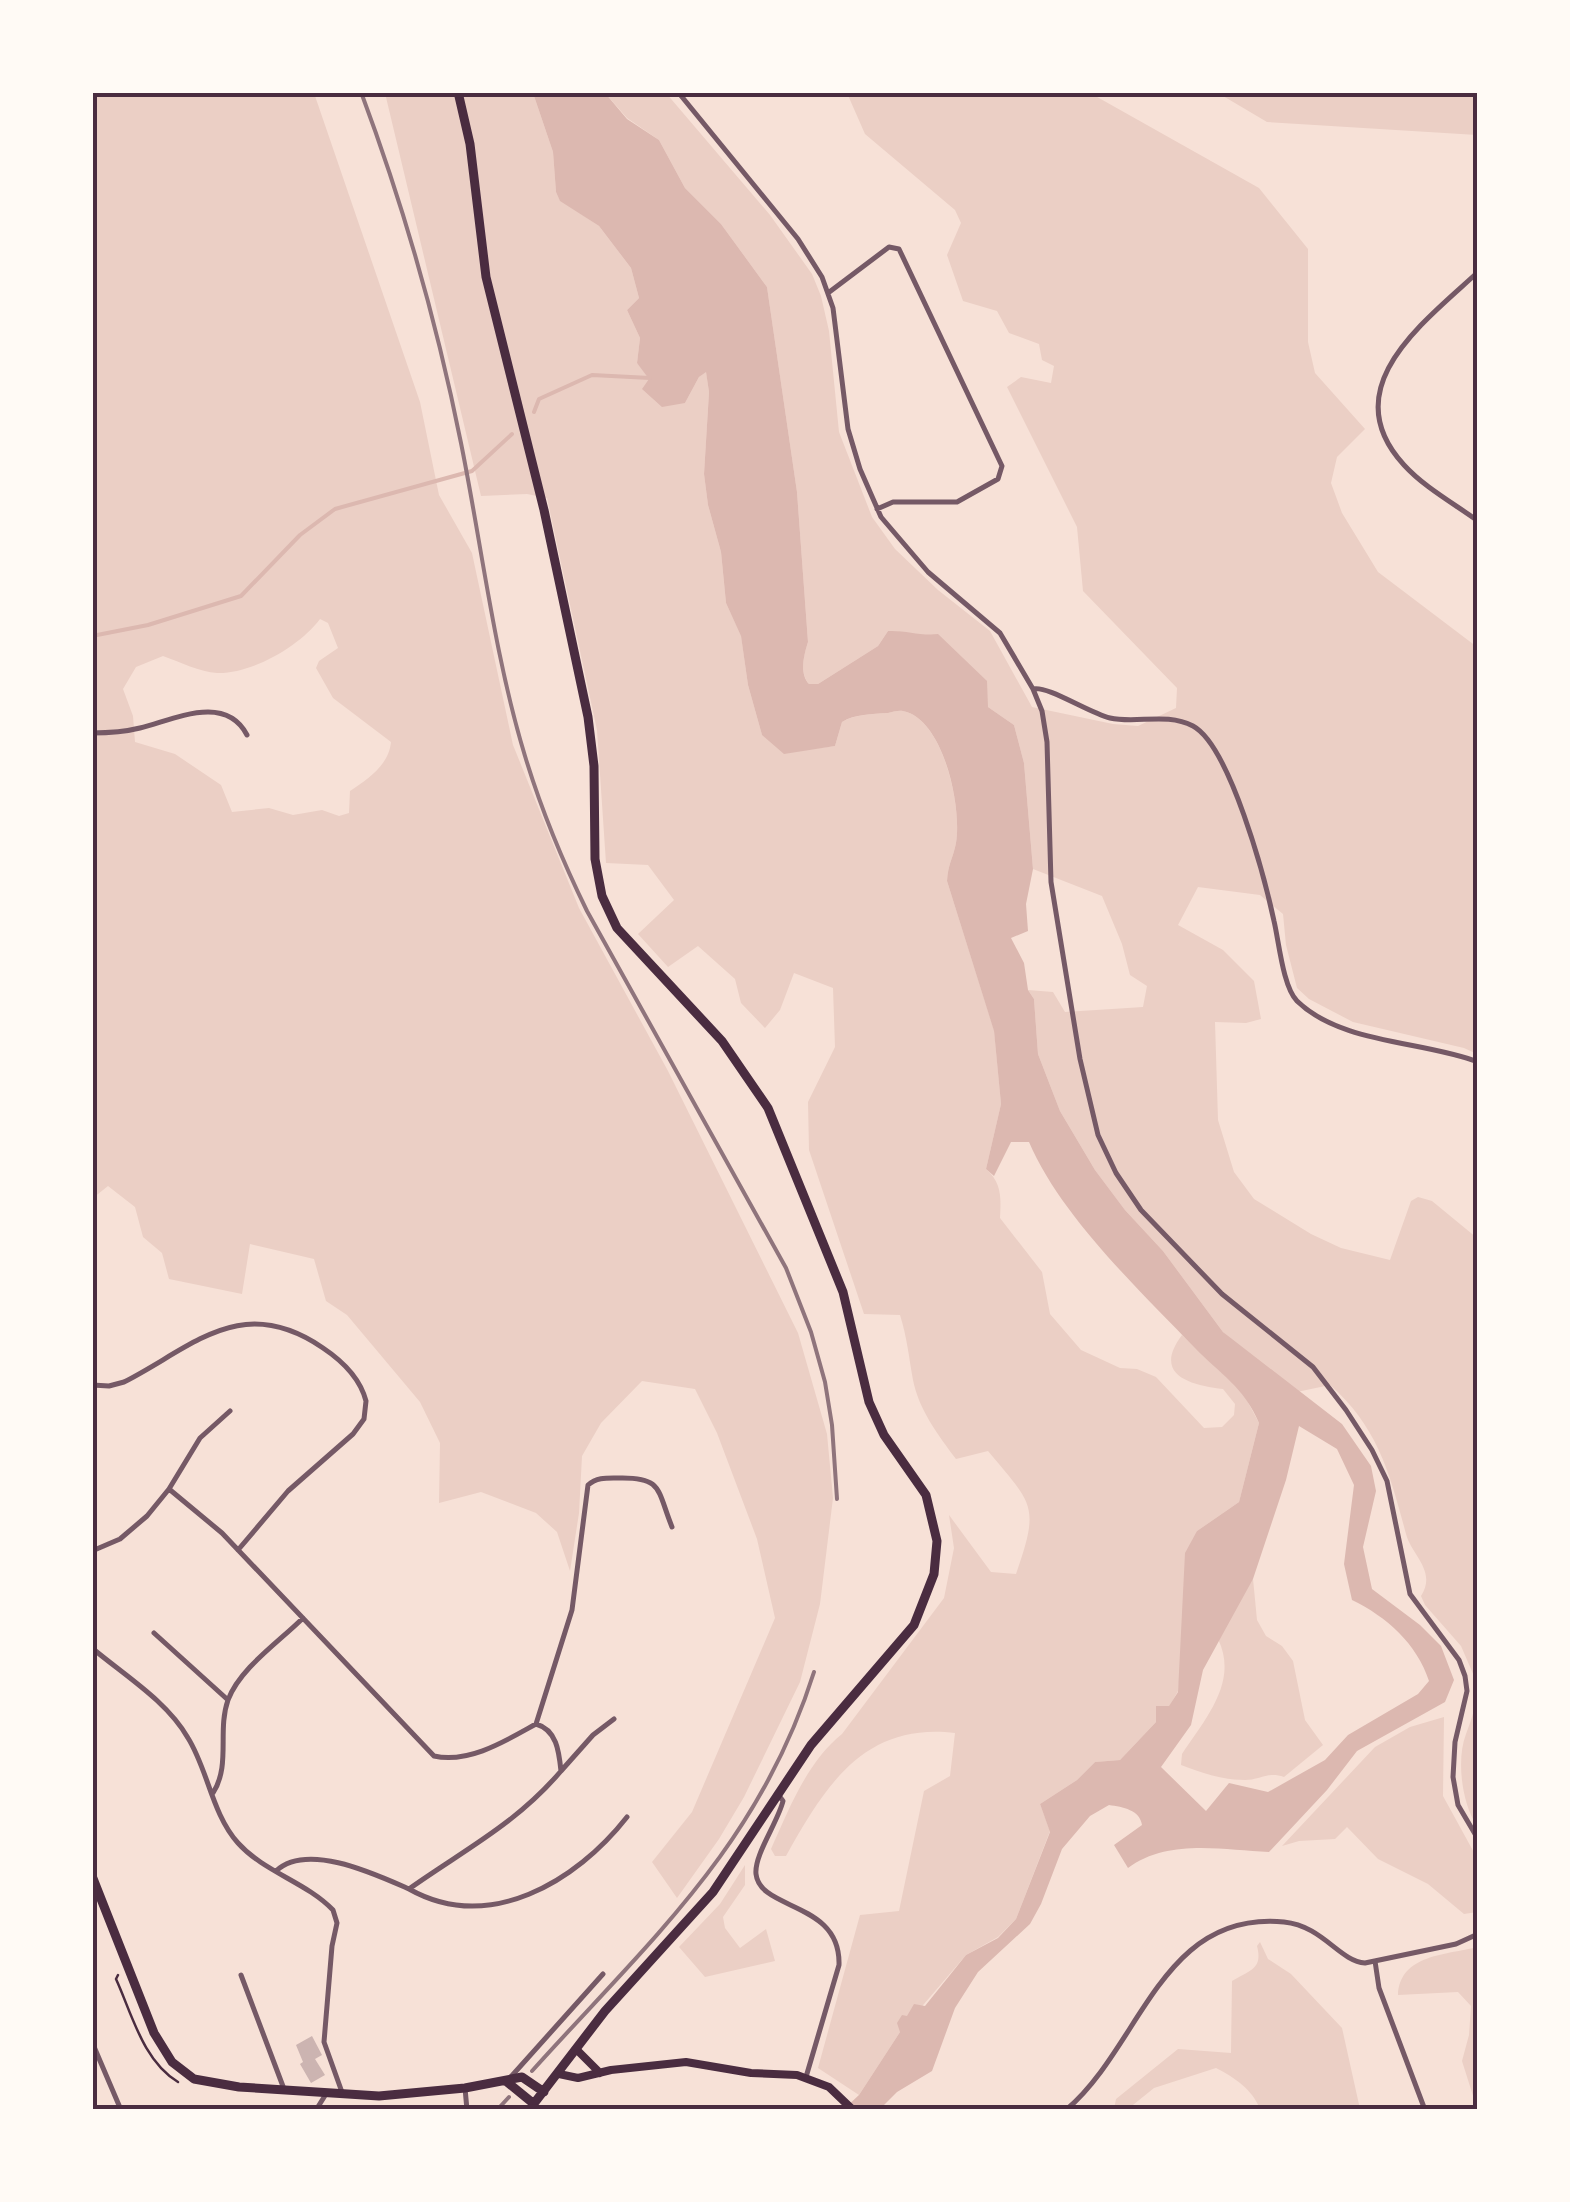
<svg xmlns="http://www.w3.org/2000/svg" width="1570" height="2202" viewBox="0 0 1570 2202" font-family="'Nunito Sans',sans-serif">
	<rect width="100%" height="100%" fill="#f7e1d7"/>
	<!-- green -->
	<path fill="#ebcfc5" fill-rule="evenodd" d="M 93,93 L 314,93 L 420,402 L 439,495 L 472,553 L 513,745 L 579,908 L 668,1071 L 798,1333 L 827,1434 L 833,1498 L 820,1604 L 800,1682 L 744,1797 L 719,1839 L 677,1898 L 652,1862 L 692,1812 L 775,1618 L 757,1539 L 717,1433 L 695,1389 L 642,1381 L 601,1423 L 582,1456 L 579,1513 L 570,1571 L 557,1532 L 536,1513 L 481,1492 L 439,1503 L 440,1443 L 420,1402 L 347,1315 L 326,1301 L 314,1259 L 250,1244 L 242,1294 L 169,1279 L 162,1253 L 143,1237 L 135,1207 L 108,1186 L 93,1198 ZM 320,619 L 328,623 L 338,648 L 319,661 L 316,668 L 333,698 L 391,742 C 389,765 368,779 350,791 L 349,813 L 339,816 L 322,810 L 293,815 L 269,808 L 232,812 L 221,785 L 175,754 L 135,742 L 133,716 L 123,689 L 136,667 L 163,656 C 180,662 200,672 217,673 C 252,674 300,646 320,619 Z
		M 385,93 L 533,93 L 553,152 L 556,192 L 560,200 L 599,226 L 631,268 L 639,298 L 627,310 L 640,338 L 637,363 L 685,403 L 699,377 L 706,371 L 709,392 L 704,474 L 708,505 L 721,552 L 726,603 L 741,635 L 748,685 L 762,735 L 811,749 L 835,746 L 842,722 C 856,714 872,714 888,713 C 893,712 898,710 903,711 C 944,719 962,809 956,843 C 953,858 948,864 947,881 L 994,1030 L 1001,1104 L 986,1169 C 1002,1183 1001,1198 1000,1218 L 1042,1272 L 1050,1314 L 1081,1350 L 1120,1368 L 1137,1369 L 1156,1377 L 1204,1428 L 1222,1427 L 1234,1415 L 1235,1404 L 1223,1389 C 1190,1385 1152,1375 1182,1335 L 1243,1393 L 1259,1423 L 1239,1502 L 1197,1531 L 1178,1691 L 1169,1707 L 1156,1707 L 1156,1722 L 1120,1760 L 1095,1762 L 1077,1780 L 1040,1804 L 1050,1831 L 1016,1919 L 998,1937 L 966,1955 L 900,2032 L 859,2095 L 818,2068 L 860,1915 L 899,1911 L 924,1791 L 950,1776 L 955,1733 C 864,1722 825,1786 786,1856 L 775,1856 L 771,1849 C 789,1809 807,1762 842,1734 L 944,1598 L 954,1548 L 949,1515 L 991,1572 L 1016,1574 C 1040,1505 1033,1505 988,1451 L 956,1459 C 938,1435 919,1410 913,1380 C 909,1358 907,1337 900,1315 L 864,1314 L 809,1150 L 808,1102 L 835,1047 L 833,988 L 794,973 L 780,1010 L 765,1028 L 741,1003 L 735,979 L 698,946 L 668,967 L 638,934 L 674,900 L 648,865 L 606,863 L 597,730 L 547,498 L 527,494 L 481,496 Z
		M 605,93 L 666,93 L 770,215 L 812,274 L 821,296 L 829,331 L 839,432 L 872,517 L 895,549 L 938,590 L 990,631 L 1032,707 L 1113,724 L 1138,726 L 1176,708 L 1177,688 L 1083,591 L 1077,527 L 1007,387 L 1021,377 L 1051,383 L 1054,366 L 1042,360 L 1039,344 L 1009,333 L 997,311 L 963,301 L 947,255 L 961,223 L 955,210 L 865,134 L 847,93 L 1090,93 L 1259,188 L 1308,249 L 1308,342 L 1315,373 L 1365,429 L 1337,457 L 1331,483 L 1342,513 L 1378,572 L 1477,647 L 1477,1054 L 1464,1048 L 1353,1022 L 1309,999 L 1297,988 L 1286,945 L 1283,914 L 1260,895 L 1198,887 L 1178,925 L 1223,950 L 1254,981 L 1261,1019 L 1246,1023 L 1215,1022 L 1218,1120 L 1234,1172 L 1254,1199 L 1311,1234 L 1341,1248 L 1390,1260 L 1411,1201 L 1418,1197 L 1432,1201 L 1477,1238 L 1477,1683 L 1461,1646 L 1425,1605 L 1421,1596 C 1437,1571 1412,1556 1406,1534 C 1390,1474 1378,1427 1330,1385 L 1292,1393 L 1223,1332 L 1163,1251 L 1125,1210 L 1095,1170 L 1060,1111 L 1038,1054 L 1034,999 L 1028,990 L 1053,992 L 1065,1012 L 1143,1007 L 1147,986 L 1130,975 L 1122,944 L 1102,896 L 1033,869 L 1024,763 L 1014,725 L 988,707 L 920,636 L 888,631 L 878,646 L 818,684 L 809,684 C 799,672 804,655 808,642 L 797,492 L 767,287 L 721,224 L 685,188 L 659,140 L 627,118 Z
		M 1218,93 L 1477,93 L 1477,135 L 1267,122 Z
		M 1253,1579 L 1257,1620 L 1266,1636 L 1282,1646 L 1293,1661 L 1305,1720 L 1323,1745 L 1284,1777 C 1268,1771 1260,1780 1245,1780 C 1221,1780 1203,1773 1181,1765 L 1182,1754 C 1205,1719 1239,1682 1218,1639 L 1238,1597 Z
		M 1477,1689 L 1477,1826 C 1462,1804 1456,1760 1466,1734 C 1472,1718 1476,1707 1477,1689 Z
		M 1444,1717 L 1443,1796 L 1477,1858 L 1477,1912 L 1464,1914 L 1428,1884 L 1378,1859 L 1347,1827 L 1335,1839 L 1299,1841 L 1282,1846 L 1375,1747 L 1410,1727 Z
		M 745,1865 L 745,1885 L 723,1917 L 725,1928 L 740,1948 L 766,1929 L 775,1961 L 705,1977 L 679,1947 L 720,1904 Z
		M 1260,1942 L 1268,1959 L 1291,1974 L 1342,2028 L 1360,2109 L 1260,2109 C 1253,2090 1234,2077 1216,2068 L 1154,2088 L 1128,2109 L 1114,2109 L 1116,2099 L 1178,2049 L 1231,2053 L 1232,1981 C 1250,1970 1263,1969 1257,1946 Z
		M 1477,1947 L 1478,2097 L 1474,2099 L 1462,2061 L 1469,2035 L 1471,2006 L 1458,1992 L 1398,1995 C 1400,1954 1447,1955 1477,1947 Z"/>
	<!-- water -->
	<path fill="#dcb8b0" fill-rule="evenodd" d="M 533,93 L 605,93 L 627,119 L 659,140 L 685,188 L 721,224 L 767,287 L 797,492 L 808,642 C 804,655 799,673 809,684 L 818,684 L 878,646 L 888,631 C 905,630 920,636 938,634 L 987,681 L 988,707 L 1014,725 L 1024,763 L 1033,869 L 1026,904 L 1028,931 L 1011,938 L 1024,963 L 1028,990 L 1034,999 L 1038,1054 L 1060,1111 L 1095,1170 L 1125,1210 L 1163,1251 L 1223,1332 L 1342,1424 L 1371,1466 L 1376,1491 L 1363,1547 L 1372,1589 L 1420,1625 L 1441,1646 L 1454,1680 L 1445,1702 L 1357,1751 L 1327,1790 L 1269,1852 C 1223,1850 1168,1838 1128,1868 L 1114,1845 L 1142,1825 C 1140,1810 1123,1807 1109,1805 L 1090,1816 L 1062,1849 L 1041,1904 L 1030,1924 L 978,1972 L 955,2008 L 932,2071 L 897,2092 L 880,2109 L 844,2109 L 859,2095 L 900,2032 L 897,2023 L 902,2015 L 907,2016 L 914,2004 L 925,2006 L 966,1955 L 998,1938 L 1016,1919 L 1050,1832 L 1040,1804 L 1077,1780 L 1095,1762 L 1120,1760 L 1156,1722 L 1156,1706 L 1169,1706 L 1178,1692 L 1185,1553 L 1197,1531 L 1239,1502 L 1259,1423 C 1244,1387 1220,1374 1194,1347 C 1139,1290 1060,1215 1029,1142 L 1011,1142 L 994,1176 L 986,1169 L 1001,1104 L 994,1031 L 947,881 C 948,864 953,858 956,843 C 962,808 944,719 903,711 C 898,710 893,712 888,713 C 872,714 855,714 842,722 L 835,746 L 784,754 L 762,735 L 748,685 L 741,636 L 726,603 L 721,552 L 708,505 L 704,474 L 709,392 L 706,372 L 699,377 L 685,403 L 662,407 L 642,389 L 649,379 L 637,363 L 640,338 L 627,310 L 639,298 L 631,268 L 599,226 L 560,201 L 556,192 L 553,152 ZM 1299,1426 L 1337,1449 L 1354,1485 L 1344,1564 L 1352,1600 C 1387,1617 1417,1644 1429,1681 L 1418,1694 L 1348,1735 L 1325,1760 L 1268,1792 L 1229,1783 L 1206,1811 L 1161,1767 L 1191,1725 L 1203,1670 L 1253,1579 L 1286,1480 Z"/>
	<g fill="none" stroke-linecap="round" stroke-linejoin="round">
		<!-- stream -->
		<path stroke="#dcb8b0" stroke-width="4" d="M 534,412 L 539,399 L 592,375 L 650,378
			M 92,636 L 148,625 L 241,596 L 300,535 L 335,509 L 472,471 L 512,434"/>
	</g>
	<!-- building -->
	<path fill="#ccb4b1" d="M 312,2036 L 322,2055 L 315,2059 L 325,2075 L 311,2083 L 300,2064 L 303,2062 L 296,2045 Z"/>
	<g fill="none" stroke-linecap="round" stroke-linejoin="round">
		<!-- path -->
		<path stroke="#4a2c40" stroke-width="2.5" d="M 118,1975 L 116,1979 C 132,2014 143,2061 178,2082"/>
		<!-- minor -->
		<path stroke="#755966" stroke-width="5" d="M 678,92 L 798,239 L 822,277 L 833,308 L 848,429 L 860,469 L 881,517 L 928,572 L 1000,633 L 1033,689 L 1042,711 L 1047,742 L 1051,882 L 1080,1059 L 1098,1135 L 1116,1173 L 1141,1210 L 1222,1294 L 1313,1367 L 1346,1410 L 1372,1450 L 1387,1481 L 1410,1594 L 1459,1660 L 1465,1676 L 1467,1691 L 1455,1742 L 1453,1777 L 1458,1805 L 1478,1839
			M 1478,272 C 1424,322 1333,388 1404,465 C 1424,487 1453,503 1478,521
			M 828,293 L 889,247 L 899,249 L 1002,466 L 998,479 L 957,502 L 893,502 L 877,509
			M 1033,689 C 1047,685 1089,713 1110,718 C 1137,724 1166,712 1193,726 C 1230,746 1265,879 1274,921 C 1279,942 1283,987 1297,1001 C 1341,1044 1424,1041 1478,1062
			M 92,733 C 109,733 124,732 140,728 C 173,720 225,693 247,735
			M 92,1385 L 109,1386 L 124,1382 C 193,1347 241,1292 323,1348 C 341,1360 360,1378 366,1401 L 364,1419 L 353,1434 L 288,1491 L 238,1550
			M 169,1489 L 222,1533 L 434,1756 C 469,1764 507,1740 536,1724 C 557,1730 559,1752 561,1771 C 516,1824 464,1850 409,1889 C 375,1874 307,1842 276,1871
			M 92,1551 L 120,1539 L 147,1516 L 169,1489 L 200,1438 L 230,1411
			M 154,1633 L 228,1700
			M 92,1648 C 124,1675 167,1701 188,1738 C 208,1770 212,1814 238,1843 C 264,1872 306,1882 333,1910 L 337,1923 L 332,1946 L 324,2042 L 343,2095
			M 536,1724 L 572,1610 L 588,1485 C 597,1477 607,1478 619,1478 C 663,1477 657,1490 672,1527
			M 561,1771 L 593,1735 L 614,1719
			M 213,1793 C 231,1765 217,1731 228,1700 C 240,1668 279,1642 303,1618
			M 777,1793 L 783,1801 C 778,1822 754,1855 756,1874 C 760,1911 841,1901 839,1965 L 806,2077
			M 409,1889 C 489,1934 576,1882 627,1817
			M 1375,1961 L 1379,1988 L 1425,2110
			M 241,1975 L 284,2089
			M 92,2042 L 121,2110
			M 508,2080 L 603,1974
			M 465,2088 L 467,2110
			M 316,2110 L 326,2094
			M 1066,2110 C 1141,2047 1161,1910 1284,1922 C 1323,1926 1339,1961 1365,1963 L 1456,1944 L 1478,1934"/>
		<!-- secondary -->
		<path stroke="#4a2c40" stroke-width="8" d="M 576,2049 L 600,2073
			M 559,2074 L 578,2078 L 611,2070 L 686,2062 L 751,2073 L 797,2075 L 829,2087 L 853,2110"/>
		<!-- primary -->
		<path stroke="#4a2c40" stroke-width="9" d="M 458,92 L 470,144 L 486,277 L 544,510 L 588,717 L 594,766 L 595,859 L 602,896 L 617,928 L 722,1041 L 768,1108 L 843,1292 L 869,1402 L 884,1435 L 926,1495 L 937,1541 L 934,1574 L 914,1625 L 811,1745 L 713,1892 L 605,2011 L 529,2110
			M 92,1876 L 154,2033 L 172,2062 L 194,2079 L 239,2087 L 379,2096 L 465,2088 L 522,2077 L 544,2092
			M 507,2082 L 534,2104"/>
		<!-- rail -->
		<path stroke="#8f747c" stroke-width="4" d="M 361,92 C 404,207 437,323 461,443 C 482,547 494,654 525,756 C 541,809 562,860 587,911 L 786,1268 L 811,1332 L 825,1382 L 832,1425 L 837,1499
			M 532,2071 C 649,1941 759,1846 814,1672
			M 497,2110 L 509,2097"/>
	</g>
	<!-- border -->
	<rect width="1570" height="2202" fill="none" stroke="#fffaf5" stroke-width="190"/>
	<rect x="95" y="95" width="1380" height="2012" fill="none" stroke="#4a2c40" stroke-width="4"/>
</svg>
